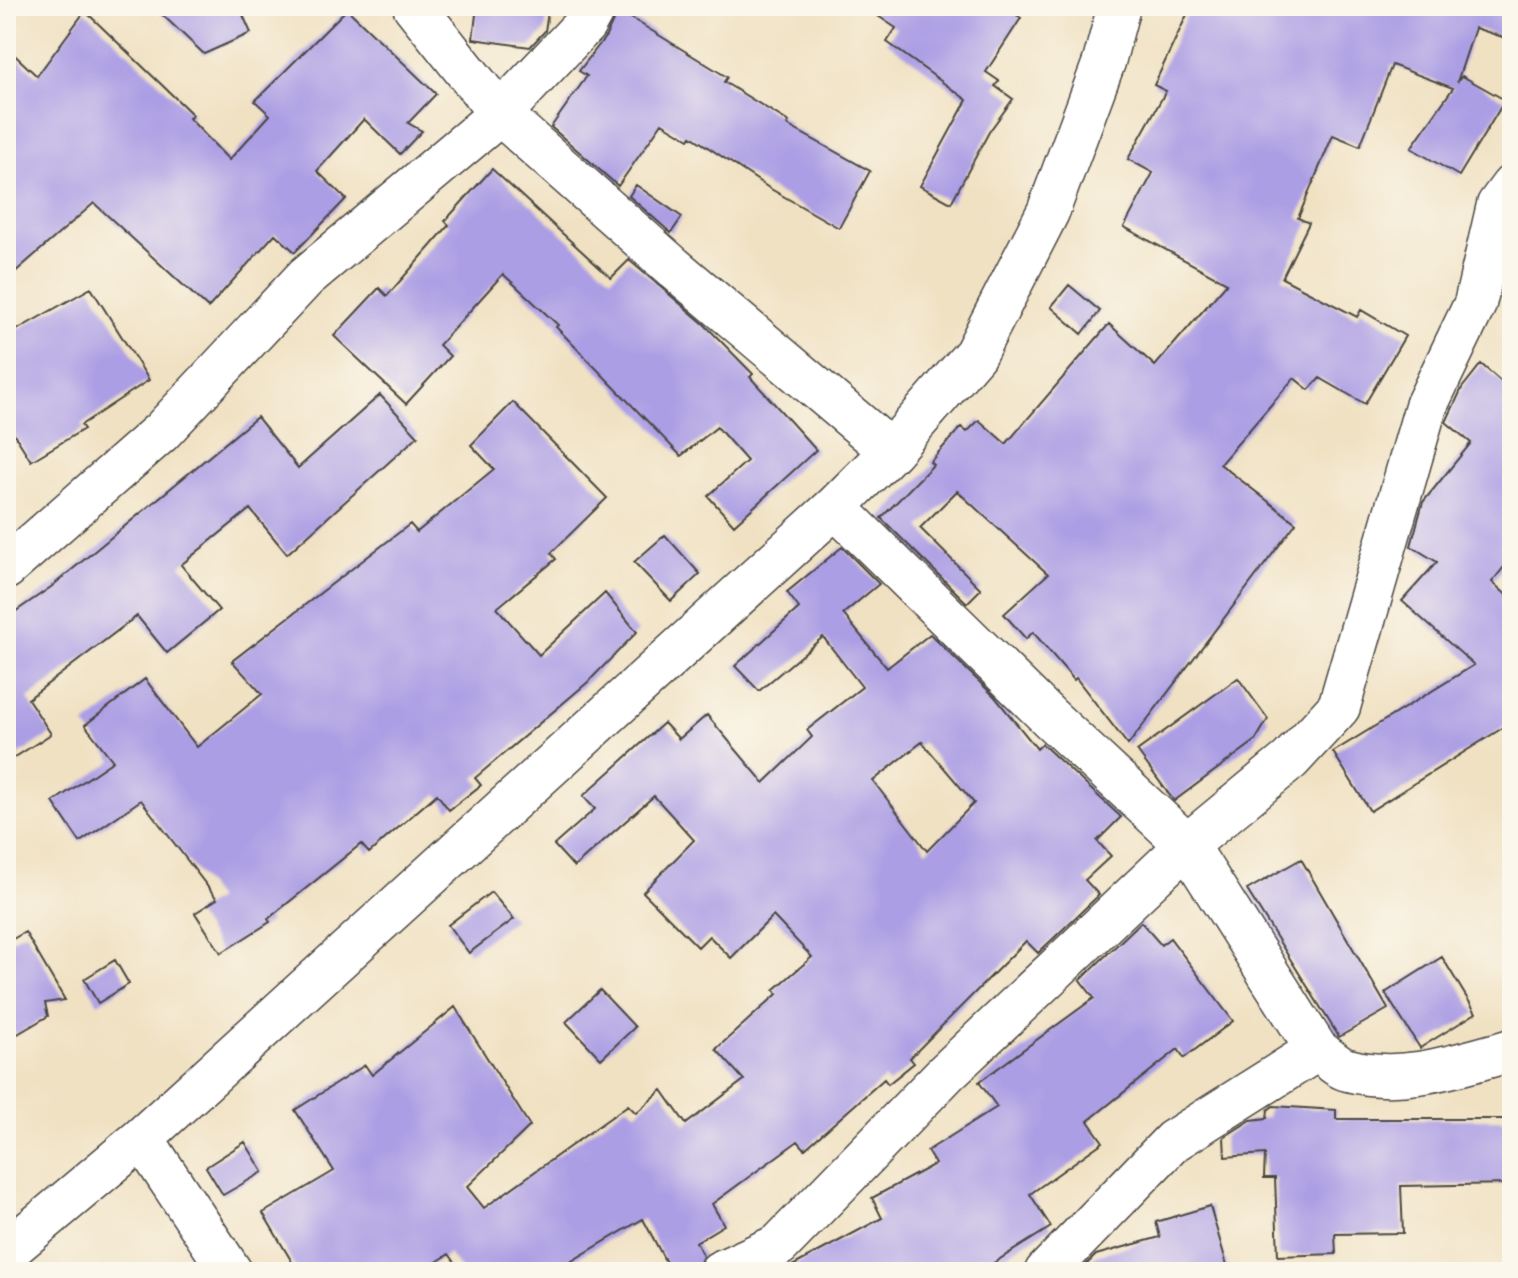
<svg xmlns="http://www.w3.org/2000/svg" width="1518" height="1278" viewBox="0 0 1518 1278" font-family="Sriracha,sans-serif">
	<rect width="100%" height="100%" fill="#fbf7ec"/>
	<filter id="ink" filterUnits="userSpaceOnUse"><feTurbulence type="fractalNoise" baseFrequency=".0125" numOctaves="2"/><feDisplacementMap in="SourceGraphic" scale="16" xChannelSelector="R" yChannelSelector="G"/><feConvolveMatrix kernelMatrix="1 2 1 2 8 2 1 2 1" color-interpolation-filters="sRGB"/></filter>
	<filter id="wash" filterUnits="userSpaceOnUse"><feTurbulence type="fractalNoise" baseFrequency=".006" numOctaves="4" result="noise"/><feDisplacementMap in="SourceGraphic" scale="32" xChannelSelector="R" yChannelSelector="G"/><feGaussianBlur stdDeviation="1.8" result="paint"/><feColorMatrix in="noise" values="0 0 0 0 0 0 0 0 0 0 0 0 0 0 0 0 0 1.4 0 .05"/><feComposite in="paint" operator="in"/></filter>
	<g filter="url(#wash)">
		<rect width="100%" height="100%" fill="#f0e1c2"/>
		<g id="blocks">
			<!-- building -->
			<path fill="#ac9ee4" fill-rule="evenodd" d="M 153,6 L 239,6 L 251,33 L 204,54 Z
				M 477,6 L 549,6 L 545,31 L 530,47 L 473,39 Z
				M 863,6 L 1003,6 L 1021,18 L 986,72 L 999,81 L 995,86 L 1013,99 L 989,132 L 951,203 L 920,186 L 967,100 L 887,42 L 896,28 Z
				M 1191,6 L 1512,6 L 1512,40 L 1475,28 L 1457,82 L 1462,76 L 1505,100 L 1459,176 L 1411,148 L 1453,88 L 1392,65 L 1360,146 L 1333,135 L 1298,218 L 1309,223 L 1282,278 L 1357,317 L 1361,310 L 1405,336 L 1365,404 L 1320,378 L 1309,390 L 1294,378 L 1220,464 L 1296,523 L 1128,745 L 1076,678 L 1074,680 L 1033,632 L 1026,639 L 1004,614 L 1048,574 L 957,491 L 920,528 L 981,589 L 967,603 L 881,518 L 933,465 L 930,462 L 961,427 L 967,432 L 979,420 L 1006,444 L 1109,324 L 1155,366 L 1227,283 L 1124,227 L 1153,173 L 1128,159 L 1166,91 L 1154,85 Z
				M 347,9 L 436,94 L 408,123 L 422,131 L 400,154 L 364,119 L 317,171 L 346,199 L 295,252 L 275,234 L 208,308 L 94,203 L 6,280 L 6,47 L 37,76 L 85,11 L 193,115 L 189,118 L 229,160 L 270,115 L 255,101 Z
				M 618,10 L 727,77 L 724,82 L 789,122 L 787,125 L 870,171 L 839,228 L 769,188 L 691,136 L 689,139 L 662,123 L 618,186 L 551,127 L 587,76 L 579,71 L 606,36 Z
				M 492,169 L 611,278 L 629,260 L 704,324 L 753,374 L 750,377 L 816,450 L 734,525 L 708,496 L 747,461 L 717,427 L 681,456 L 556,327 L 558,325 L 503,274 L 439,345 L 450,356 L 406,404 L 334,336 L 379,288 L 387,296 L 449,225 L 445,221 Z
				M 636,185 L 682,217 L 671,233 L 629,196 Z
				M 1069,285 L 1100,311 L 1082,334 L 1051,307 Z
				M 91,288 L 149,380 L 81,425 L 84,429 L 31,461 L 6,421 L 6,336 Z
				M 1481,364 L 1512,391 L 1512,557 L 1492,582 L 1512,600 L 1512,722 L 1370,811 L 1333,752 L 1474,665 L 1402,601 L 1437,562 L 1411,546 L 1423,502 L 1471,443 L 1446,422 L 1462,388 Z
				M 380,395 L 418,436 L 287,554 L 250,509 L 181,565 L 219,610 L 167,653 L 137,616 L 28,699 L 51,734 L 6,763 L 6,618 L 51,587 L 257,417 L 298,468 Z
				M 513,402 L 607,498 L 551,553 L 556,559 L 497,608 L 539,655 L 605,593 L 637,632 L 588,682 L 475,778 L 481,785 L 449,810 L 437,794 L 369,853 L 361,844 L 268,919 L 270,922 L 221,953 L 195,913 L 217,899 L 141,800 L 80,842 L 53,802 L 113,761 L 85,725 L 145,679 L 197,747 L 262,694 L 232,661 L 410,524 L 417,532 L 494,469 L 471,445 Z
				M 665,535 L 700,574 L 671,601 L 634,562 Z
				M 842,547 L 879,584 L 843,614 L 887,668 L 930,634 L 995,697 L 1037,749 L 1042,744 L 1121,817 L 1097,841 L 1111,856 L 1085,880 L 1099,895 L 1038,953 L 1026,941 L 910,1058 L 914,1063 L 888,1084 L 884,1079 L 805,1149 L 798,1141 L 712,1204 L 724,1225 L 696,1242 L 703,1256 L 696,1272 L 671,1272 L 643,1219 L 553,1272 L 462,1272 L 449,1254 L 421,1272 L 298,1272 L 263,1213 L 334,1171 L 295,1110 L 365,1065 L 372,1075 L 455,1007 L 530,1126 L 467,1187 L 484,1208 L 628,1105 L 636,1113 L 662,1090 L 686,1124 L 744,1080 L 716,1049 L 777,994 L 774,990 L 812,957 L 773,916 L 731,958 L 709,936 L 698,947 L 643,892 L 694,840 L 654,796 L 574,867 L 554,845 L 595,809 L 583,796 L 664,723 L 679,739 L 707,715 L 764,783 L 812,737 L 807,730 L 862,687 L 823,637 L 759,691 L 735,666 L 799,608 L 787,592 ZM 922,742 L 974,803 L 927,851 L 873,781 Z
				M 1238,678 L 1268,719 L 1255,741 L 1174,801 L 1137,751 Z
				M 1301,859 L 1388,1009 L 1339,1037 L 1247,890 Z
				M 491,892 L 514,919 L 469,953 L 448,925 Z
				M 1141,922 L 1161,945 L 1170,938 L 1233,1021 L 1184,1058 L 1178,1049 L 1088,1121 L 1103,1142 L 1030,1194 L 1051,1227 L 979,1272 L 781,1272 L 882,1218 L 872,1198 L 935,1164 L 927,1151 L 997,1107 L 979,1082 L 1094,998 L 1080,980 Z
				M 25,932 L 65,1000 L 45,1003 L 48,1016 L 16,1035 L 6,1019 L 6,943 Z
				M 1442,957 L 1476,1013 L 1420,1048 L 1385,993 Z
				M 115,960 L 129,984 L 98,1003 L 84,979 Z
				M 600,990 L 635,1027 L 601,1059 L 566,1022 Z
				M 1273,1106 L 1336,1110 L 1336,1119 L 1512,1119 L 1512,1184 L 1401,1186 L 1403,1233 L 1335,1234 L 1336,1254 L 1278,1256 L 1275,1178 L 1264,1178 L 1265,1154 L 1225,1157 L 1224,1137 L 1251,1120 L 1267,1118 L 1268,1110 Z
				M 245,1142 L 263,1172 L 223,1195 L 206,1167 Z
				M 1210,1206 L 1229,1272 L 1079,1272 L 1096,1255 L 1160,1237 L 1156,1222 Z"/>
		</g>
	</g>
	<g filter="url(#ink)">
		<use href="#blocks" fill-opacity="0" stroke="#494642" stroke-width="2"/>
		<g fill="none" stroke-linecap="round" stroke-linejoin="round">
			<defs>
				<path id="minor" d="M 414,6 L 500,114 L 673,267 L 891,451
					M 835,507 L 1050,718 L 1187,845 L 1317,1050 C 1326,1056 1338,1068 1348,1070 C 1403,1085 1460,1064 1512,1050
					M 6,568 L 161,432 L 306,277 L 500,114 L 585,24 L 595,6
					M 142,1138 L 231,1272
					M 6,1252 L 142,1138 L 835,507 L 891,451 L 975,354 L 1048,212 L 1104,62 L 1119,6
					M 720,1272 L 779,1245 L 945,1074 L 1187,845 L 1290,760 L 1339,707 L 1426,406 L 1475,304 L 1498,205 L 1512,186
					M 1046,1272 L 1173,1141 L 1317,1050"/>
			</defs>
			<!-- minor casing -->
			<use href="#minor" stroke="#494642" stroke-width="45"/>
			<!-- minor -->
			<use href="#minor" stroke="#fff" stroke-width="42"/>
		</g>
	</g>
	<!-- margin -->
	<rect width="1518" height="1278" fill="none" stroke="#fbf7ec" stroke-width="32"/>
</svg>
